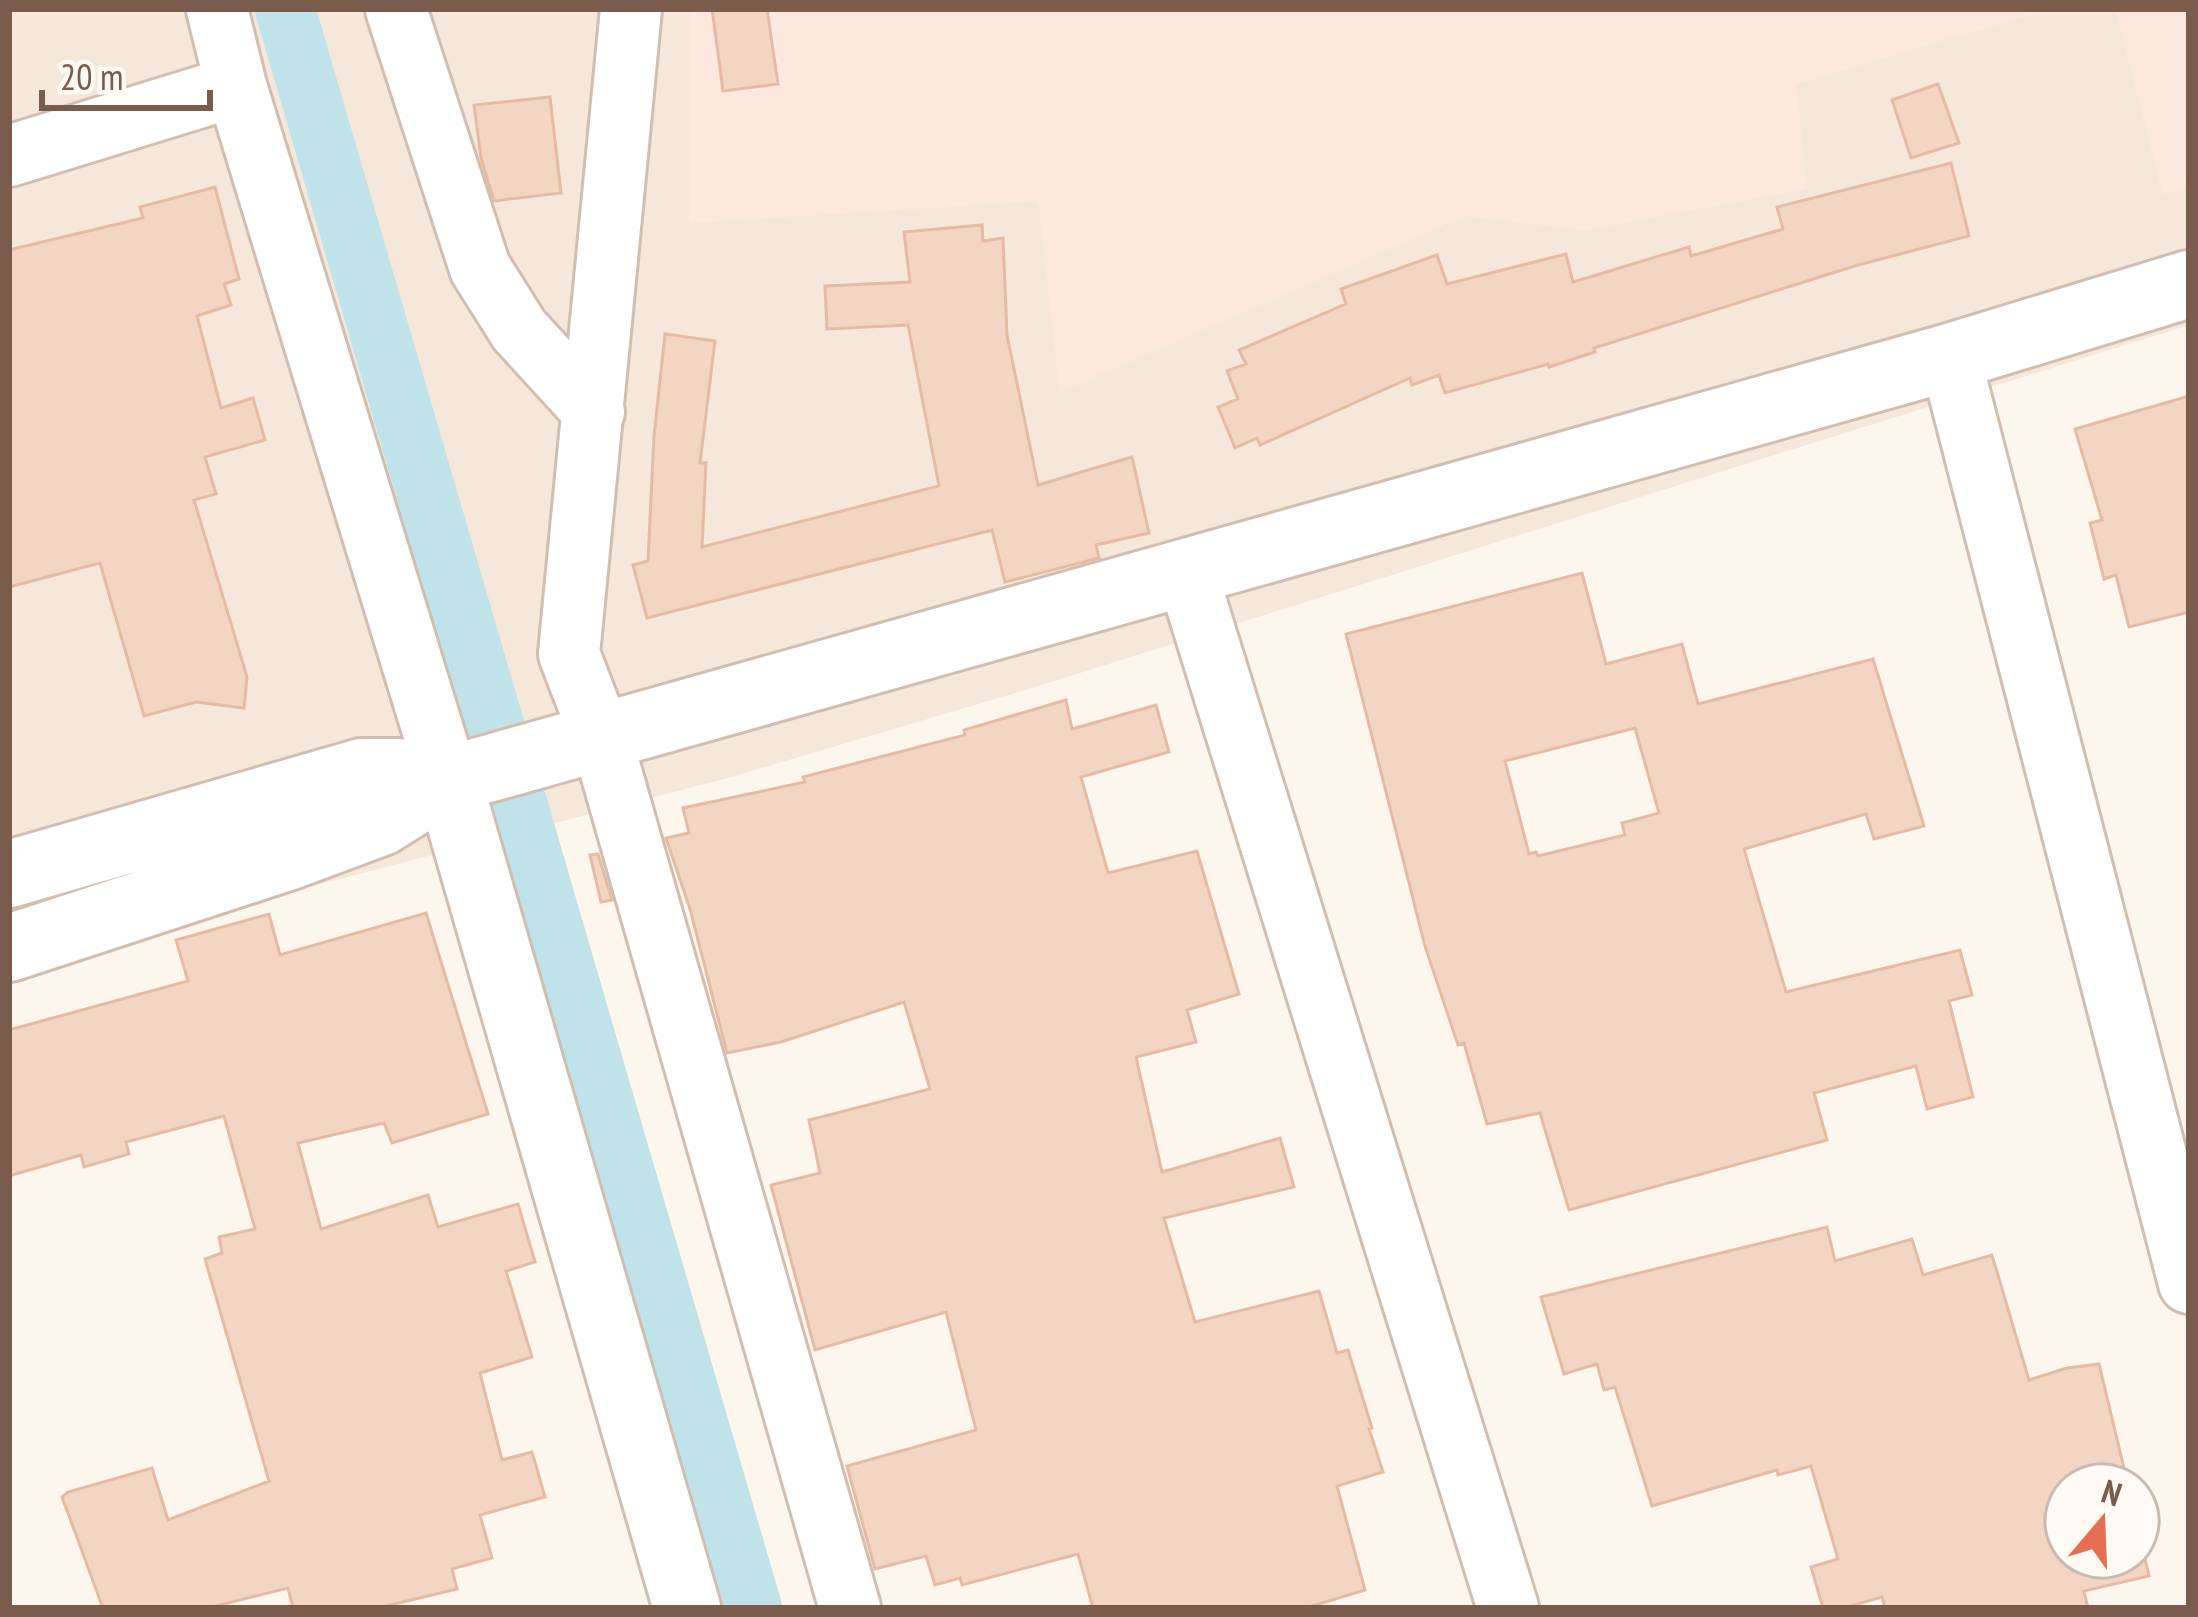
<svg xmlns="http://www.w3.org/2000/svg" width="2198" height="1617" viewBox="0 0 2198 1617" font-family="'PT Sans Narrow',sans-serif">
	<rect width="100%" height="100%" fill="#fdf6ec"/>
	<!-- residential -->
	<path fill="#f5e8da" d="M 9,9 L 2189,9 L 2189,325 L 1032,688 L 728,778 L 9,965 Z"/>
	<!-- commercial -->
	<path fill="#fde8e0" d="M 690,9 L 2050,9 L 1796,84 L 1807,189 L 1585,230 L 1465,216 L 1060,392 L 1038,201 L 689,223 Z
		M 2116,9 L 2189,9 L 2189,187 L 2163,195 Z"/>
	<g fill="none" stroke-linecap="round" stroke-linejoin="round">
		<!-- canal -->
		<path stroke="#bfe3e8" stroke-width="60" d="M 285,9 L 752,1608"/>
	</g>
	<!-- building -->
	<path fill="#f3d5c3" stroke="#e6bba3" stroke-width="3" fill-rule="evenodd" d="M 712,9 L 767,9 L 778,84 L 723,91 Z
		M 1938,84 L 1959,143 L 1911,158 L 1892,100 Z
		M 550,97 L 561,193 L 494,201 L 481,158 L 474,105 Z
		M 1951,163 L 1969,236 L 1858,265 L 1594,348 L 1595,352 L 1549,367 L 1548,364 L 1445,393 L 1439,375 L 1412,385 L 1410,378 L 1260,445 L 1257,438 L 1235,448 L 1218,407 L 1238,399 L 1227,371 L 1246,364 L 1239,350 L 1346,304 L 1341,289 L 1437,255 L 1447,284 L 1566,254 L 1573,282 L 1689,247 L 1691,256 L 1783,229 L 1777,207 Z
		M 215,187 L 239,279 L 224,284 L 231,305 L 197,316 L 221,408 L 253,398 L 265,440 L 205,457 L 216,494 L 194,500 L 247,677 L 244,708 L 196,702 L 144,716 L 100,563 L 9,587 L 9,250 L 143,218 L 140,207 Z
		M 982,225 L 983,241 L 1003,238 L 1007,335 L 1038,485 L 1132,457 L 1149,533 L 1096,545 L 1099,558 L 1005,582 L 992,530 L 647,618 L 633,565 L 648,561 L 654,436 L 665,334 L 715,341 L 700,463 L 706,463 L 702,547 L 939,486 L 908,325 L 827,329 L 825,286 L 910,282 L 904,232 Z
		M 2189,396 L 2189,612 L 2129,627 L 2116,575 L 2104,579 L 2090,523 L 2102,520 L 2075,429 Z
		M 1582,573 L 1606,664 L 1682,644 L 1698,704 L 1873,659 L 1924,826 L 1874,839 L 1866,814 L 1744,849 L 1786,992 L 1960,950 L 1972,995 L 1949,1001 L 1973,1097 L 1927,1109 L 1916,1066 L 1814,1093 L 1827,1140 L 1569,1210 L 1540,1113 L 1487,1124 L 1464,1043 L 1458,1045 L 1425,946 L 1346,634 ZM 1635,728 L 1659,813 L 1622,823 L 1625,835 L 1538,856 L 1536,852 L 1529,854 L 1505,761 Z
		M 1066,700 L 1072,729 L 1156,705 L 1169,752 L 1081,777 L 1108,873 L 1197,851 L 1239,994 L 1187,1010 L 1196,1042 L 1136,1057 L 1162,1172 L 1280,1138 L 1294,1187 L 1164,1218 L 1195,1322 L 1319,1291 L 1337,1353 L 1348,1350 L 1372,1428 L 1369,1429 L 1383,1472 L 1337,1486 L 1365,1590 L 1306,1608 L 1093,1608 L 1078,1554 L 962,1585 L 960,1578 L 935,1585 L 926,1556 L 875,1569 L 847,1466 L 976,1430 L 946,1312 L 815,1350 L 771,1185 L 820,1173 L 809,1120 L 930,1089 L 904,1002 L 781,1042 L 727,1053 L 690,909 L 666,838 L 689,833 L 683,808 L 805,782 L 803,777 L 965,735 L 964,730 Z
		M 598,854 L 612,900 L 601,902 L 590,855 Z
		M 426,913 L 488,1114 L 392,1143 L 384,1123 L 298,1143 L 321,1229 L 428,1195 L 438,1227 L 518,1204 L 535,1262 L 506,1271 L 532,1357 L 480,1373 L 502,1460 L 532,1452 L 545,1497 L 480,1515 L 492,1558 L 452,1569 L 457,1589 L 378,1608 L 293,1608 L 288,1588 L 208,1608 L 103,1608 L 62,1497 L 68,1492 L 152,1468 L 168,1520 L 269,1481 L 205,1259 L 222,1253 L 219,1237 L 255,1229 L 224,1116 L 126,1142 L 129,1154 L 84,1167 L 81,1155 L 9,1176 L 9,1030 L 188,981 L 176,940 L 269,914 L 280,955 Z
		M 1827,1227 L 1835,1261 L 1912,1239 L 1923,1275 L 1992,1255 L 2029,1380 L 2067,1368 L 2099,1364 L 2128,1485 L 2066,1485 L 2066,1557 L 2138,1557 L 2138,1529 L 2149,1576 L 2084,1591 L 2088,1608 L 1885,1608 L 1882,1597 L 1844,1608 L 1823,1608 L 1811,1567 L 1838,1559 L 1811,1466 L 1778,1475 L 1777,1470 L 1652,1506 L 1615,1387 L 1604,1390 L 1597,1364 L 1564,1374 L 1541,1297 Z"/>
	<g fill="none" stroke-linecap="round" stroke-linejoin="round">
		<defs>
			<path id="minor" d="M 217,9 L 236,86 L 448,780
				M 396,9 L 480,268 L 519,330 L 594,412
				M 631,9 L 569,654 L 601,737 L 850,1608
				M 9,156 L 236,86
				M 1950,357 L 2189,1283
				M 1187,574 L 1508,1608"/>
			<path id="tertiary" d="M 448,780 L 687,1608
				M 9,874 L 362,772 L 398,772 L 448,780
				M 9,948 L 287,857 L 381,822 L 448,780 L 1950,357 L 2189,284"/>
		</defs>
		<!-- minor casing -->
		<use href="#minor" stroke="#d1beb0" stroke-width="66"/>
		<!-- tertiary casing -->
		<use href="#tertiary" stroke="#d1beb0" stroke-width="72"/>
		<!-- minor -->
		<use href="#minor" stroke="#fff" stroke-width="60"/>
		<!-- tertiary -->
		<use href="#tertiary" stroke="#fff" stroke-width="66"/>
	</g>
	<!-- border -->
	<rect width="2198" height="1617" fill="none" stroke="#7a5c4d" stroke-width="24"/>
	<!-- north arrow -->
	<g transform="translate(2102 1521) rotate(19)"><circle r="57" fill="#fffaf3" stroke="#cabbb1" stroke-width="3"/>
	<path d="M0-9L21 45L0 30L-21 45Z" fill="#e76f51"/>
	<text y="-18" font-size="33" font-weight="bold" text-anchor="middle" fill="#7a5c4d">N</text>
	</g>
	<!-- scale -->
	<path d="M42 90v18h168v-18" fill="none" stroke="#7a5c4d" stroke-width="6"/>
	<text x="60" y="90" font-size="36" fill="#7a5c4d" stroke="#fffaf3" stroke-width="9" paint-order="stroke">20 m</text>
</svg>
